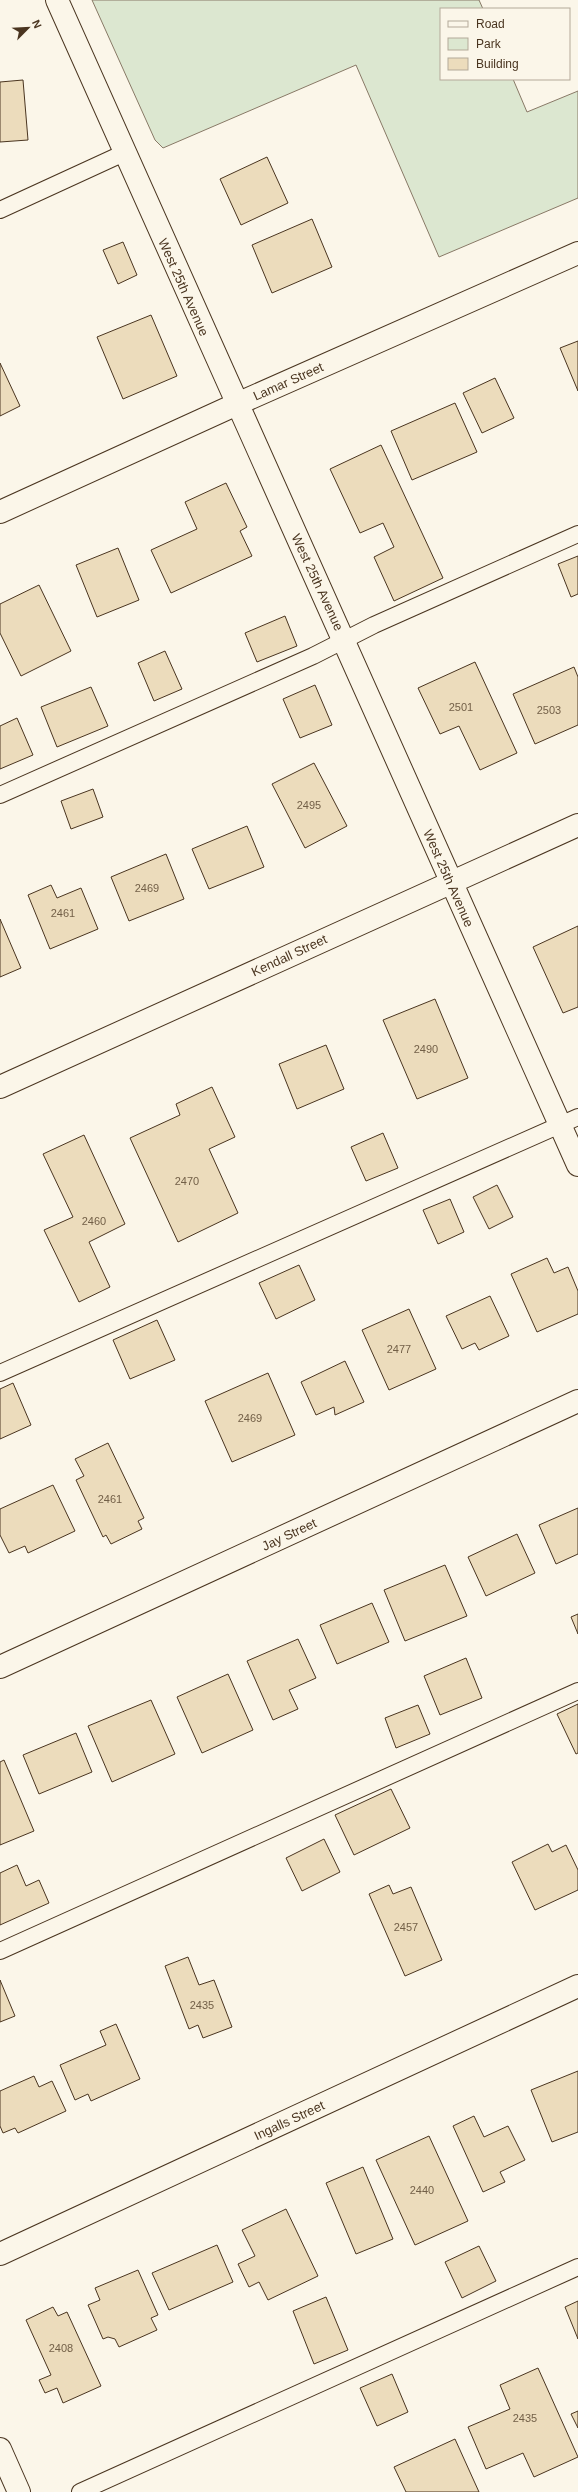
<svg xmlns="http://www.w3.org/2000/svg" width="578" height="2492" viewBox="0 0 578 2492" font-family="Helvetica,sans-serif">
	<rect width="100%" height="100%" fill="#fbf6e9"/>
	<!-- green -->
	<path fill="#dce7d0" stroke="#887966" d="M 92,0 L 479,0 L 483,9 L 441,9 L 441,79 L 513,79 L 527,112 L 578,91 L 578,198 L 439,257 L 356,65 L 163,148 L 155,140 Z"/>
	<!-- building -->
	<path fill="#ecdcbc" stroke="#4a3520" d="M 23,80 L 28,140 L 0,142 L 0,82 Z
		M 267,157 L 288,203 L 241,225 L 220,179 Z
		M 312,219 L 332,267 L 272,293 L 252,245 Z
		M 123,242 L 137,275 L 118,284 L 103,250 Z
		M 151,315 L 177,376 L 123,399 L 97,337 Z
		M 578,341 L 578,391 L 560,348 Z
		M 0,363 L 20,406 L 0,416 Z
		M 495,378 L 514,418 L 482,433 L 463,393 Z
		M 455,403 L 477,452 L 412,480 L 391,431 Z
		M 381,445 L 443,578 L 394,601 L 374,557 L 394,547 L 383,523 L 360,533 L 330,469 Z
		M 226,483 L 247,527 L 240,531 L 252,556 L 171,593 L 151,550 L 197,529 L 185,502 Z
		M 118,548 L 139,600 L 97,617 L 76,565 Z
		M 578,556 L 578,594 L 571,597 L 558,564 Z
		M 39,585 L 71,651 L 21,676 L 0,633 L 0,604 Z
		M 285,616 L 297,646 L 257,662 L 245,633 Z
		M 165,651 L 182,689 L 154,701 L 138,663 Z
		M 475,662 L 517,753 L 480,770 L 459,726 L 440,734 L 418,688 Z
		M 574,667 L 578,677 L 578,725 L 535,744 L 513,694 Z
		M 315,685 L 332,725 L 300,738 L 283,699 Z
		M 91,687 L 108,726 L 57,747 L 41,707 Z
		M 17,718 L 33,755 L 0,769 L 0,726 Z
		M 314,763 L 347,826 L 305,848 L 272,784 Z
		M 93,789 L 103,817 L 71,829 L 61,801 Z
		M 247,826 L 264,867 L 209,889 L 192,849 Z
		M 166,854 L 184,899 L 129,921 L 111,877 Z
		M 51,885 L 57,898 L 81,888 L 98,929 L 50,949 L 28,895 Z
		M 0,919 L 21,968 L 0,977 Z
		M 578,926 L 578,1007 L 563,1013 L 533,947 Z
		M 435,999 L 468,1078 L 417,1099 L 383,1020 Z
		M 326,1045 L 344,1089 L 297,1109 L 279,1064 Z
		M 212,1087 L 235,1137 L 209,1149 L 238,1213 L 178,1242 L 130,1138 L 180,1115 L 176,1104 Z
		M 383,1133 L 398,1168 L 366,1181 L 351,1147 Z
		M 84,1135 L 125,1224 L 89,1242 L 110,1287 L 79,1302 L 44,1230 L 73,1217 L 43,1154 Z
		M 497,1185 L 513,1217 L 489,1229 L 473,1197 Z
		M 450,1199 L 464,1232 L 438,1244 L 423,1210 Z
		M 547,1258 L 554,1273 L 568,1267 L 578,1291 L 578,1314 L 537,1332 L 511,1274 Z
		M 299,1265 L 315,1300 L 276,1319 L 259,1283 Z
		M 490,1296 L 509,1336 L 479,1350 L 475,1343 L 462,1349 L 446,1316 Z
		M 409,1309 L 436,1369 L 389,1390 L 362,1330 Z
		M 157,1320 L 175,1360 L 130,1379 L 113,1340 Z
		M 345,1361 L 364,1402 L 335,1415 L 334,1407 L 316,1415 L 301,1382 Z
		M 268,1373 L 295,1435 L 232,1462 L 205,1401 Z
		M 13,1383 L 31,1425 L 0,1439 L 0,1389 Z
		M 108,1443 L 144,1518 L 138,1521 L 142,1529 L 111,1544 L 106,1535 L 103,1537 L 76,1480 L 84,1476 L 75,1459 Z
		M 53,1485 L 75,1531 L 28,1553 L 25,1546 L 9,1553 L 0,1535 L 0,1509 Z
		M 578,1508 L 578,1554 L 556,1564 L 539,1525 Z
		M 517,1534 L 535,1573 L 486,1596 L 468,1557 Z
		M 445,1565 L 467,1616 L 405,1641 L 384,1590 Z
		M 372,1603 L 389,1642 L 337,1664 L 320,1625 Z
		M 578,1614 L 578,1634 L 571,1617 Z
		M 298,1639 L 316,1678 L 289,1690 L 298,1709 L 273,1720 L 247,1661 Z
		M 466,1658 L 482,1698 L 440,1715 L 424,1676 Z
		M 228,1674 L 253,1730 L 202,1753 L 177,1697 Z
		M 151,1700 L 175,1754 L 112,1782 L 88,1726 Z
		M 578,1704 L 578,1753 L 576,1754 L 557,1714 Z
		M 418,1705 L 430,1734 L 396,1748 L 385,1718 Z
		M 76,1733 L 92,1772 L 39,1794 L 23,1755 Z
		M 4,1760 L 34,1831 L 0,1845 L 0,1762 Z
		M 391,1789 L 410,1828 L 354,1855 L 335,1815 Z
		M 324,1839 L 340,1872 L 302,1891 L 286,1858 Z
		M 548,1844 L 552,1852 L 566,1845 L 578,1870 L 578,1890 L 535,1910 L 512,1862 Z
		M 17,1865 L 26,1886 L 39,1880 L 49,1903 L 0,1925 L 0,1873 Z
		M 389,1885 L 393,1894 L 411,1887 L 442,1960 L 405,1976 L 369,1894 Z
		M 188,1957 L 199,1985 L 214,1980 L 232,2027 L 203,2038 L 198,2025 L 189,2029 L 165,1966 Z
		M 0,1980 L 15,2016 L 0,2022 Z
		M 116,2024 L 140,2079 L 91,2101 L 88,2094 L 75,2100 L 60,2065 L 106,2045 L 100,2031 Z
		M 578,2071 L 578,2132 L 552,2142 L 531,2090 Z
		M 34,2076 L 39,2087 L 52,2081 L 66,2111 L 18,2133 L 15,2128 L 3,2133 L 0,2126 L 0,2091 Z
		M 474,2116 L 484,2137 L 508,2126 L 525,2160 L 500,2172 L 505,2182 L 483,2192 L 453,2126 Z
		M 429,2136 L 468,2221 L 415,2245 L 376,2160 Z
		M 363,2167 L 393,2239 L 356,2254 L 326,2183 Z
		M 286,2209 L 318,2276 L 268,2300 L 259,2282 L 249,2287 L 238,2264 L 255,2256 L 242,2230 Z
		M 217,2245 L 233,2282 L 169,2310 L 152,2273 Z
		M 479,2246 L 496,2281 L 462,2298 L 445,2262 Z
		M 138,2270 L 158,2315 L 151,2318 L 157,2330 L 119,2347 L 115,2339 L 108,2337 L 103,2339 L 88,2305 L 100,2300 L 95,2288 Z
		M 326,2297 L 348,2350 L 314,2364 L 293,2311 Z
		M 578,2301 L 578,2339 L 565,2307 Z
		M 53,2307 L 58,2316 L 67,2312 L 101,2386 L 63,2403 L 57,2388 L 45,2393 L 39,2380 L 51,2375 L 26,2320 Z
		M 538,2368 L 578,2457 L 534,2477 L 523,2453 L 486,2469 L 468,2427 L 510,2409 L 500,2385 Z
		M 392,2374 L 408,2412 L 377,2426 L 360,2388 Z
		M 578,2411 L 578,2428 L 571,2414 Z
		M 455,2439 L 479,2492 L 406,2492 L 394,2467 Z"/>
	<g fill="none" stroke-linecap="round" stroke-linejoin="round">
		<defs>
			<path id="service" d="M 0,210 L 124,153
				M 0,795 L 313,656 L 374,625 L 578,534
				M 0,1373 L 578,1117
				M 0,1951 L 578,1691
				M 80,2492 L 578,2267"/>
			<path id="minor" d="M 57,0 L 578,1165
				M 0,512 L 237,404 L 578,253
				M 0,1087 L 578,825
				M 0,1667 L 578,1401
				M 0,2254 L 578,1986
				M 0,2449 L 19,2492"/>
		</defs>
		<!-- service casing -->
		<use href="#service" stroke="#4a3520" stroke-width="18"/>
		<!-- minor casing -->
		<use href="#minor" stroke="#4a3520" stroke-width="24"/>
		<!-- service -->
		<use href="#service" stroke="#fbf6e9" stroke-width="16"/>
		<!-- minor -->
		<use href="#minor" stroke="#fbf6e9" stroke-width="22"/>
	</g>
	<g text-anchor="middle" stroke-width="3" stroke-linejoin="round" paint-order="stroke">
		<!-- number labels -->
		<g font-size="11" fill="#725f47">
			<text x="461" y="711">2501</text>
			<text x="549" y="714">2503</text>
			<text x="309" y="809">2495</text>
			<text x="147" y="892">2469</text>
			<text x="63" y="917">2461</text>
			<text x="426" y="1053">2490</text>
			<text x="187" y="1185">2470</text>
			<text x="94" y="1225">2460</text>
			<text x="399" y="1353">2477</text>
			<text x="250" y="1422">2469</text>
			<text x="110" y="1503">2461</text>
			<text x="406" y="1931">2457</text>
			<text x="202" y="2009">2435</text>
			<text x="422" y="2194">2440</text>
			<text x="61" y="2352">2408</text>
			<text x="525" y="2422">2435</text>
		</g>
		<!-- street labels -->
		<g font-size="13" fill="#4a3520" stroke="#fbf6e9">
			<text transform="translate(184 287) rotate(66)" y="5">West 25th Avenue</text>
			<text transform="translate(288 381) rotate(-24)" y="5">Lamar Street</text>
			<text transform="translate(318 582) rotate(65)" y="5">West 25th Avenue</text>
			<text transform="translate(449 878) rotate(66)" y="5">West 25th Avenue</text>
			<text transform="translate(289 955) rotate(-25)" y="5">Kendall Street</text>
			<text transform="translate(289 1534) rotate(-25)" y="5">Jay Street</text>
			<text transform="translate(289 2120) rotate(-25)" y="5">Ingalls Street</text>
		</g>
	</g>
	<!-- legend -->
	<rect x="440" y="8" width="130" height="72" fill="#fbf6e9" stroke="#b4a999"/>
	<rect x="448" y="21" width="20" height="6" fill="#fbf6e9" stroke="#b4a999"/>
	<text x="476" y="28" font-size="12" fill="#4a3520">Road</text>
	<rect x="448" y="38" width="20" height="12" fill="#dce7d0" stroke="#b4a999"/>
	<text x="476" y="48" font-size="12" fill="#4a3520">Park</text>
	<rect x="448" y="58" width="20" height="12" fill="#ecdcbc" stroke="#b4a999"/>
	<text x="476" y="68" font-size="12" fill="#4a3520">Building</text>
	<!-- north arrow -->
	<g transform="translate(28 28) rotate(66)" stroke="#fbf6e9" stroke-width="3" paint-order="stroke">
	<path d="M0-3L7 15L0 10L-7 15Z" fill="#4a3520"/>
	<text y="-6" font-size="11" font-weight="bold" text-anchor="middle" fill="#4a3520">N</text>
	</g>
</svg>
